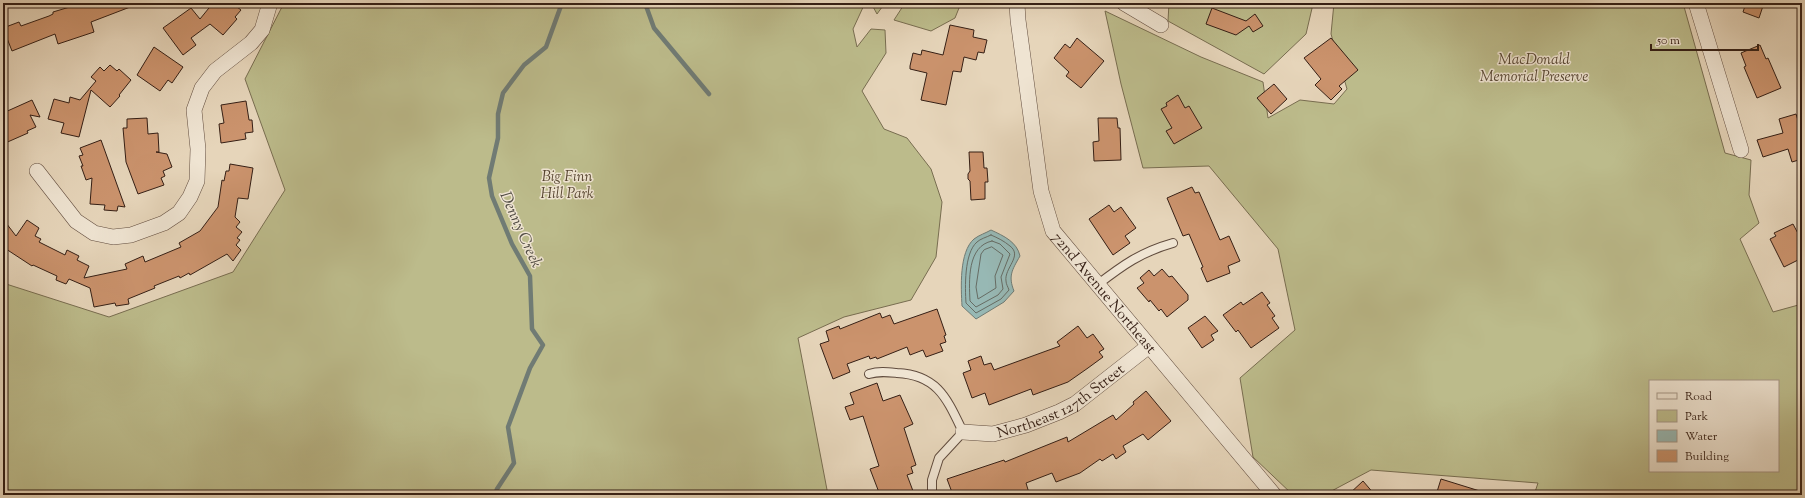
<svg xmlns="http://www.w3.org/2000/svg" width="1805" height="498" viewBox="0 0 1805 498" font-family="'Sorts Mill Goudy',serif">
	<rect width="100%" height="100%" fill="#e6d5ba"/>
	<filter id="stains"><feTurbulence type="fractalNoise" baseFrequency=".005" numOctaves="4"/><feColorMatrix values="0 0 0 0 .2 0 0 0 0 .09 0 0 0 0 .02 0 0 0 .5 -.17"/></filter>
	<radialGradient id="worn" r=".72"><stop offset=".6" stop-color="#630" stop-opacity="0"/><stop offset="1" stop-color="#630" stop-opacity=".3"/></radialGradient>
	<!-- green -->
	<path fill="#bcbb8b" stroke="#786d50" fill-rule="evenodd" d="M 284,3 L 865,3 L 853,29 L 857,47 L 871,29 L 885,30 L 886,53 L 862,91 L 884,129 L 907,138 L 931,169 L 942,202 L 936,257 L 911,300 L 844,317 L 798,338 L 828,495 L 3,495 L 3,283 L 109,317 L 233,272 L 285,190 L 245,79 Z
		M 871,3 L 885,3 L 877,14 Z
		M 905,3 L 961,3 L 955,18 L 931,31 L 894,20 Z
		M 1169,3 L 1312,3 L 1313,4 L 1306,34 L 1264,74 L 1168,21 Z
		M 1334,3 L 1683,3 L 1725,153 L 1751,160 L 1749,195 L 1759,223 L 1740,239 L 1773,312 L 1802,304 L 1802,492 L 1800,495 L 1534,495 L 1538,483 L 1371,470 L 1324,495 L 1293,495 L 1253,457 L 1240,378 L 1295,330 L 1278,249 L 1209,166 L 1143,168 L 1121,84 L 1105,11 L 1201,57 L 1263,82 L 1268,118 L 1300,100 L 1334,104 L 1347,89 L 1331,34 ZM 1650,381 L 1778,381 L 1778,471 L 1650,471 Z"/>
	<!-- water -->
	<path fill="#97b8b4" stroke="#707b74" d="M 991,230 C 1004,236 1017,242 1020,256 C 1012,270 1008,276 1014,291 L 1004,302 L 976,319 L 962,306 C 961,288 959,252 974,239 C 979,235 986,233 991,230 Z"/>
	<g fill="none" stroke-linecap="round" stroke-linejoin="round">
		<!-- shore -->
		<path stroke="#666c64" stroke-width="1" d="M 991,235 C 998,238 1004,241 1010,246 C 1023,256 1004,268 1006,281 C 1006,284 1008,287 1009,290 L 1001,299 L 976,313 L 966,303 C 965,288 964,253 977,242 C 980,239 987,237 991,235 Z
			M 992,241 L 1000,244 L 1010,254 L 1001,277 L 1003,289 L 998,295 L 976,307 L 970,301 C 969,281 967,246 992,241 Z
			M 992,247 L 1003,255 L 995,276 L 996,288 L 978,299 L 976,287 L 981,254 L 984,250 Z"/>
		<!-- stream -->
		<path stroke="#707b74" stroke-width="4.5" d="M 645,3 L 654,28 L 709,94
			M 495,495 L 497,489 L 514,463 L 508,427 L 530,368 L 543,345 L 532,329 L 530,276 L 512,244 L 492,196 L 489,178 L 498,138 L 498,114 L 503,93 L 524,65 L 546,47 L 562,3"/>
	</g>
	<!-- building -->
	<path fill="#cb936d" stroke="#351f15" d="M 83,3 L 138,4 L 91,22 L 94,32 L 58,44 L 55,34 L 12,51 L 3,28 L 19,22 L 21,26 L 49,16 L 53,14 L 53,12 Z
		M 213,3 L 232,3 L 241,10 L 235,17 L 237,19 L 223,35 L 210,24 L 191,38 L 196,45 L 183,55 L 163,28 L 191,8 L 200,19 Z
		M 1746,3 L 1764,3 L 1759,18 L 1743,12 Z
		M 1212,8 L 1246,21 L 1255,14 L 1263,26 L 1253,32 L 1249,26 L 1236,35 L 1206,24 Z
		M 950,25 L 974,30 L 973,37 L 987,40 L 984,53 L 978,52 L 976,60 L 964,57 L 961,72 L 953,71 L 946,105 L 921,100 L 927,73 L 910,69 L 910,66 L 913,53 L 921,55 L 922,50 L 943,55 Z
		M 1077,38 L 1104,61 L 1081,88 L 1066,76 L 1069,72 L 1054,58 L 1065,44 L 1070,48 Z
		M 1331,38 L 1358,70 L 1339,86 L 1342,89 L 1331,100 L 1315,85 L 1321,79 L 1304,58 Z
		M 1760,45 L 1766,59 L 1768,58 L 1781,88 L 1757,98 L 1744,67 L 1746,66 L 1741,53 Z
		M 154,47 L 183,67 L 172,83 L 168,80 L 160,91 L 137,75 Z
		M 110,65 L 117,71 L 119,69 L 131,80 L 119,95 L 120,96 L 110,107 L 91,90 L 79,137 L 61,133 L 64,123 L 48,119 L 54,99 L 69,103 L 70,97 L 80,100 L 96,81 L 91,77 L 100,67 L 104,71 Z
		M 1274,84 L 1287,99 L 1271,114 L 1257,98 Z
		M 1178,95 L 1185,108 L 1189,106 L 1202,128 L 1174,144 L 1166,131 L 1172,128 L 1161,109 L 1167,106 L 1166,103 Z
		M 32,100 L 40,117 L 30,115 L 36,127 L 27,131 L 28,133 L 3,144 L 3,113 Z
		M 246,101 L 249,120 L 252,120 L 253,132 L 245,133 L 246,139 L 221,143 L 219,124 L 224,123 L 221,105 Z
		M 1796,114 L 1802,133 L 1802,159 L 1792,162 L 1788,149 L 1763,157 L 1757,140 L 1783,133 L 1779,119 Z
		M 147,118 L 148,134 L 158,133 L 159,152 L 156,152 L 167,154 L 172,167 L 163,171 L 165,176 L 161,178 L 164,185 L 138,194 L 126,162 L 123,128 L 127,128 L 127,119 Z
		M 1098,118 L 1117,118 L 1118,128 L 1120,128 L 1121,160 L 1094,161 L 1093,142 L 1099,141 Z
		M 101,140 L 125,207 L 118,206 L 117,211 L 104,210 L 105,205 L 90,204 L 92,178 L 86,180 L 81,166 L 83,166 L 79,156 L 83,155 L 80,148 Z
		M 969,152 L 983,152 L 984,168 L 987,168 L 988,182 L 985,182 L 985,199 L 971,200 L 970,181 L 968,179 L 968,174 L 970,171 Z
		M 230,164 L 253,168 L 248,199 L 238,198 L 235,217 L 240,222 L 236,227 L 242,232 L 237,238 L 240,240 L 236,245 L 241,250 L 233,261 L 227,254 L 190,275 L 189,273 L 180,278 L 179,276 L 154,286 L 155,288 L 128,299 L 129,304 L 116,306 L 115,303 L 94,307 L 90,288 L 69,279 L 66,284 L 56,280 L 57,276 L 33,265 L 32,266 L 3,247 L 3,219 L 16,236 L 27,220 L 39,228 L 35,236 L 41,239 L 39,242 L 65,255 L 67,250 L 79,256 L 77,260 L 89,266 L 84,278 L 127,269 L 125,264 L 143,256 L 145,262 L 181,247 L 179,243 L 200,231 L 218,207 L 222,180 L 224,181 L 226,171 L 229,171 Z
		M 1192,187 L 1195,193 L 1199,192 L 1220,240 L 1229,236 L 1240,261 L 1228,266 L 1230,273 L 1207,282 L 1201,268 L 1203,267 L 1189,234 L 1183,236 L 1167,198 Z
		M 1109,205 L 1114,212 L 1121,207 L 1136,228 L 1125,236 L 1130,243 L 1113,255 L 1089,219 Z
		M 1793,224 L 1802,241 L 1802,258 L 1784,267 L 1770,239 L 1776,236 L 1774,233 Z
		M 1162,269 L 1169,277 L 1172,276 L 1188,295 L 1188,300 L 1167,317 L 1161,309 L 1159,311 L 1150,300 L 1149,302 L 1137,288 L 1144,283 L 1140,278 L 1149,270 L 1154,276 Z
		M 1262,292 L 1270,303 L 1267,305 L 1275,316 L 1272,318 L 1279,328 L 1251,348 L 1238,330 L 1236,332 L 1223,315 L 1241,302 L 1243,305 Z
		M 937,309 L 946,335 L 944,336 L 946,342 L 940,344 L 943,351 L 926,357 L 923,350 L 910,355 L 907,347 L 877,359 L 876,357 L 870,359 L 869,356 L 847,364 L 850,372 L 833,379 L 820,344 L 829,341 L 826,331 L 839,326 L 840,329 L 880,313 L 882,318 L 890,315 L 894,324 Z
		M 1205,316 L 1218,331 L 1211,335 L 1214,340 L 1202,348 L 1188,328 Z
		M 1078,326 L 1087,338 L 1093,334 L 1104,349 L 1099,352 L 1103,357 L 1088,368 L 1068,382 L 1033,395 L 1031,389 L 989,405 L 985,393 L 972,398 L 963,373 L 971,370 L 968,361 L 981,356 L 984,365 L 991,363 L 994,370 L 1060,346 L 1057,342 Z
		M 877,383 L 883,401 L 900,395 L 913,424 L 904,428 L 916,465 L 911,467 L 913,473 L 907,475 L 913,491 L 903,495 L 880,495 L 870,469 L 879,466 L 863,416 L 850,420 L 845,407 L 854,404 L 850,393 Z
		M 1146,391 L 1171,421 L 1148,440 L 1143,434 L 1123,446 L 1126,452 L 1116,459 L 1113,454 L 1102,461 L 1100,459 L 1080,473 L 1056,482 L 1052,473 L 1026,483 L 1029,493 L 1023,495 L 953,495 L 947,479 L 1004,460 L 1005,462 L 1067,437 L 1068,442 L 1113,415 L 1116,420 L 1134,404 L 1133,402 Z
		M 1441,479 L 1483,492 L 1483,495 L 1436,495 Z
		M 1363,481 L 1375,495 L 1348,495 Z"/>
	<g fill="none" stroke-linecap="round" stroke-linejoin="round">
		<defs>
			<path id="lane" d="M 1097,285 C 1123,265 1141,252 1173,243
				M 869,374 C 879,371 887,372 897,373 C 938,375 947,399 963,432 L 939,458 L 932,480 L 932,495"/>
			<g id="street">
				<path id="s1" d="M 1019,3 L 1017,4 L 1018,20 L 1041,191 L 1053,231 L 1274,495"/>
				<path d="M 1124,3 L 1161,25"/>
				<path d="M 1696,3 L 1741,150"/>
				<path d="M 37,171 L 76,221 L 94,233 L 113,237 L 131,235 L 164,223 L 179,213 L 190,197 L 197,181 L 198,149 L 194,110 L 202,88 L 215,71 L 251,43 L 262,30 L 270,3"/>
				<path id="s2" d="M 963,432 L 993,434 L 1026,425 L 1059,412 L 1075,404 L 1149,346"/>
			</g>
		</defs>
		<!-- lane casing -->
		<use href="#lane" stroke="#614c3e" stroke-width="10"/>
		<!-- street casing -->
		<use href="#street" stroke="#614c3e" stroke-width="16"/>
		<!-- lane -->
		<use href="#lane" stroke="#efe4d2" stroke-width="8"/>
		<!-- street -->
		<use href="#street" stroke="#efe4d2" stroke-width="15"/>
	</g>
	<g text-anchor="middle" stroke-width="3" stroke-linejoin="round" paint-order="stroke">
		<!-- park labels -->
		<g font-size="15" font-style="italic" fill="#574632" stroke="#efe4d2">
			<text x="1534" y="64">MacDonald<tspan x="1534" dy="17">Memorial Preserve</tspan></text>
			<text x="567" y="181">Big Finn<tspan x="567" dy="17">Hill Park</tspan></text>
		</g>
		<!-- street labels -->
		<g font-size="15" fill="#351f15" stroke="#efe4d2">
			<text dy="5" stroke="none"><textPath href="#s1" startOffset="313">72nd Avenue Northeast</textPath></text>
			<text dy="5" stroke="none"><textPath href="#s2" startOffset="106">Northeast 127th Street</textPath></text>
		</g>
		<!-- water labels -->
		<g font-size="16" font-style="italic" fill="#524d45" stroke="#efe4d2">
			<text transform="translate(522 229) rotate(66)" y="6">Denny Creek</text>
		</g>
	</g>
	<!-- margin -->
	<rect width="1805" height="498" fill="none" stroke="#e6d5ba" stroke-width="16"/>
	<rect x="4" y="4" width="1797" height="490" fill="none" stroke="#351f15" stroke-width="2"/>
	<rect x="8" y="8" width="1789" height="482" fill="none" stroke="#351f15"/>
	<!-- legend -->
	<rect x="1649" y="380" width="130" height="92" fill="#efe4d2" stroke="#a59586"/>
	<rect x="1657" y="393" width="20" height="6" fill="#efe4d2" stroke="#a59586"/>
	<text x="1685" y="400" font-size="12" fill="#351f15">Road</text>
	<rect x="1657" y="410" width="20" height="12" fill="#bcbb8b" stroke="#a59586"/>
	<text x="1685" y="420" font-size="12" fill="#351f15">Park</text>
	<rect x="1657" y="430" width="20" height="12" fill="#97b8b4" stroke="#a59586"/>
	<text x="1685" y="440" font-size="12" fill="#351f15">Water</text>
	<rect x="1657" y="450" width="20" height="12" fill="#cb936d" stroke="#a59586"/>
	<text x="1685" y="460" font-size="12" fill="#351f15">Building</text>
	<!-- scale -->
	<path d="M1651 44v6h107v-6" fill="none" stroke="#351f15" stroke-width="2"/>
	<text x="1657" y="44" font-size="12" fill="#351f15" stroke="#efe4d2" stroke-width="3" paint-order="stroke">50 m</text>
	<rect width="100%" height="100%" filter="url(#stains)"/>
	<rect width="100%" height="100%" fill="url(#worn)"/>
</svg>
